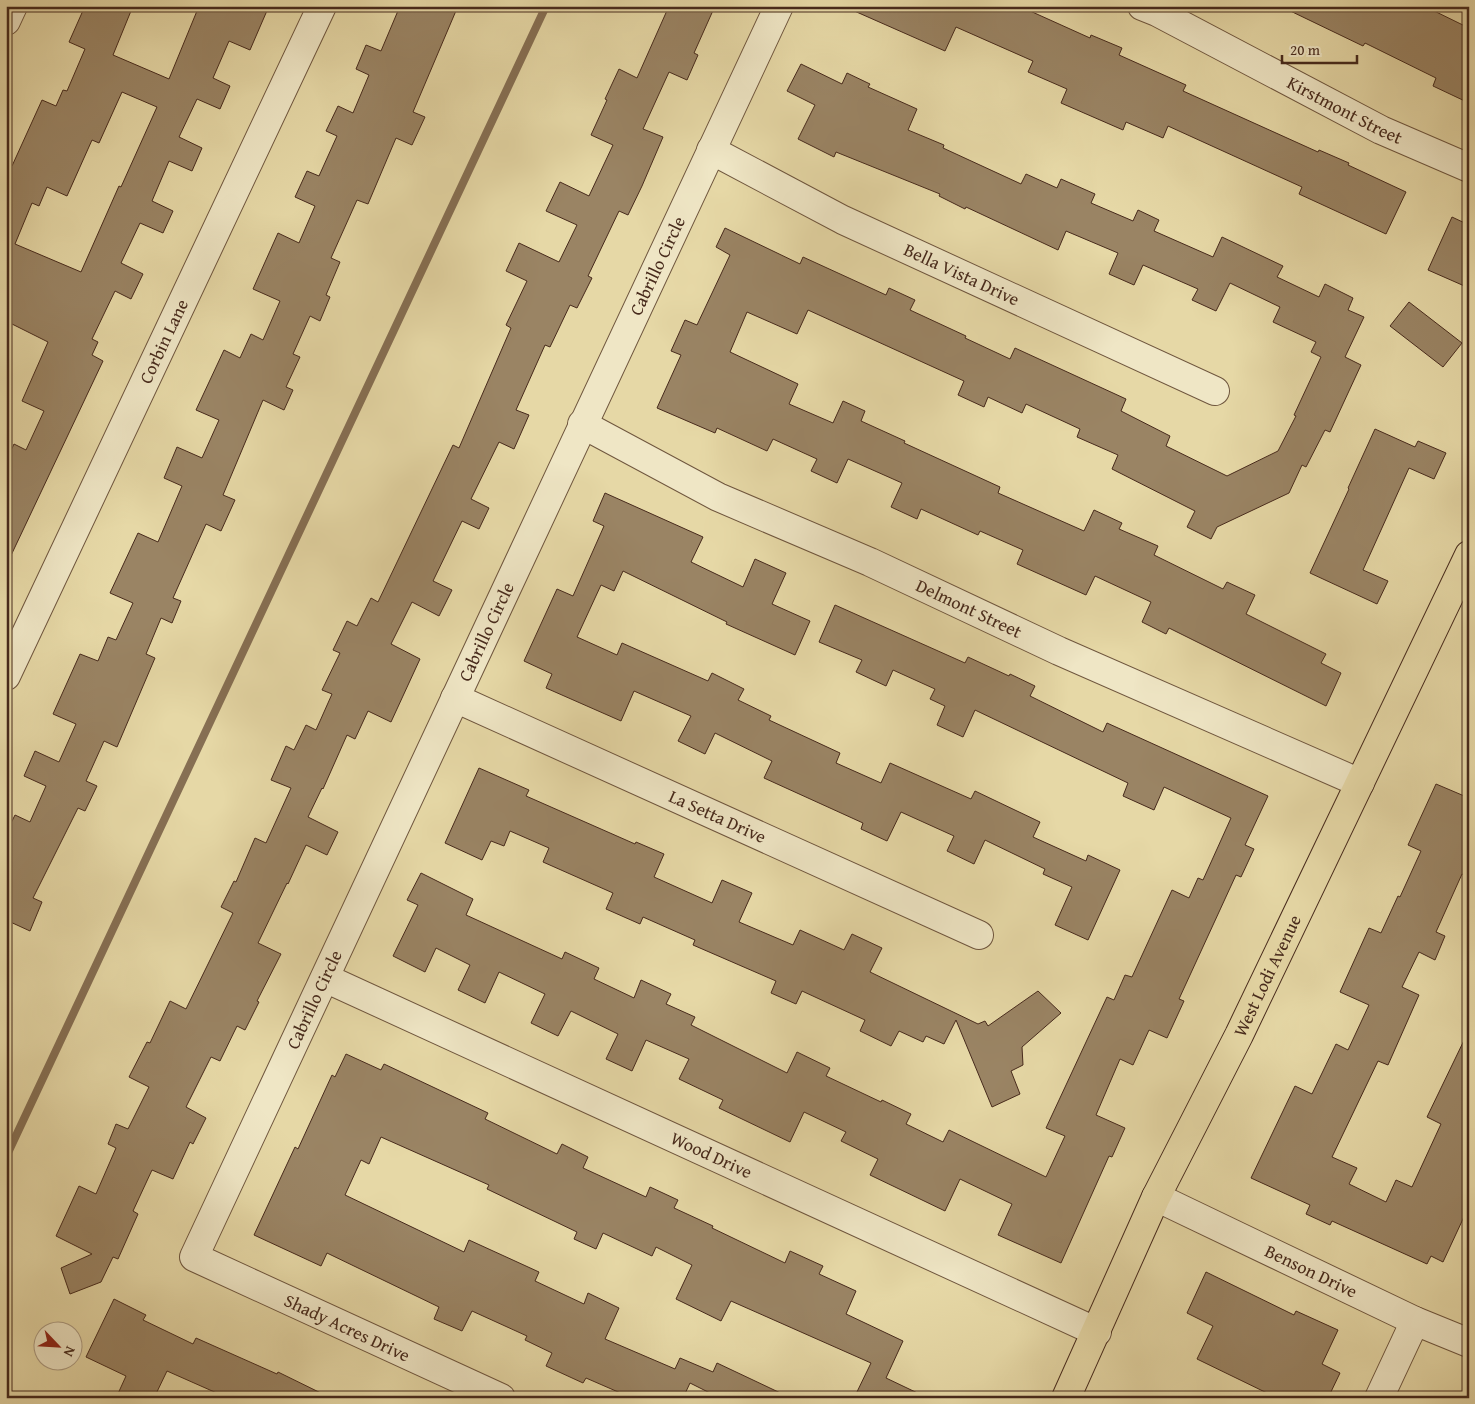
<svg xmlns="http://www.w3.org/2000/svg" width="1475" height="1404" viewBox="0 0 1475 1404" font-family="'Gentium Book Plus',serif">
	<rect width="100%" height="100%" fill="#e6d8a6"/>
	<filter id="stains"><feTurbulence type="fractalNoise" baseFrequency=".004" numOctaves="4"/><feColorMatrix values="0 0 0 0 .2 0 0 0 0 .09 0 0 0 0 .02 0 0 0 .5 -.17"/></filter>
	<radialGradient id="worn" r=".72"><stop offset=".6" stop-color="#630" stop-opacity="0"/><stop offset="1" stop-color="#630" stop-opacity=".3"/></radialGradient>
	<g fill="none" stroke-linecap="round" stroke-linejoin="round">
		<!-- stream -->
		<path stroke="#866f53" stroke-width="8" d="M 6,1157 L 546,6"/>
	</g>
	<!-- building -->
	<path fill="#9a8464" stroke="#472a1c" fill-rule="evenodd" d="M 85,6 L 133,6 L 113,55 L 169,79 L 199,6 L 269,6 L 250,50 L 229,41 L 213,78 L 230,86 L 220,109 L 197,99 L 179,137 L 202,148 L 192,171 L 169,161 L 152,201 L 173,211 L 163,233 L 140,223 L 121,263 L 143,274 L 131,299 L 115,291 L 103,316 L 92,339 L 98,342 L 92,355 L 103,361 L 6,566 L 6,461 L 14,444 L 26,450 L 44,411 L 22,401 L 48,342 L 6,321 L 6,164 L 12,166 L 42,100 L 56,106 L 63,90 L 67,91 L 85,49 L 69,42 ZM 122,92 L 157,107 L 121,187 L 119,186 L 81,272 L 15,244 L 32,203 L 39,206 L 47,187 L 67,196 L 92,140 L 99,143 Z
		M 400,6 L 458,6 L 413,112 L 425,117 L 412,145 L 396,138 L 368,204 L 357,200 L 331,258 L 340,262 L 326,295 L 330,297 L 320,321 L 310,316 L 293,354 L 300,357 L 286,387 L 293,390 L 284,410 L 263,400 L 223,495 L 235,500 L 221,531 L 206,524 L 173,598 L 181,601 L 172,623 L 161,618 L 146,654 L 155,658 L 117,747 L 104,741 L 86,781 L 97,786 L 85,811 L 78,808 L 33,898 L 42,902 L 30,931 L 6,920 L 6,833 L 15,815 L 30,822 L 46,786 L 24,776 L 35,751 L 59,762 L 76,724 L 53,714 L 80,654 L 98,661 L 108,637 L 116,640 L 133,603 L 110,593 L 138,533 L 158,542 L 182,486 L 164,478 L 177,447 L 202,458 L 219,420 L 196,410 L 224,350 L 240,358 L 251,334 L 263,340 L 280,301 L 253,289 L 278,233 L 299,243 L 315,206 L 295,197 L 307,171 L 319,176 L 337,136 L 326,131 L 338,106 L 353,113 L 369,75 L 356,69 L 366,45 L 381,51 Z
		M 669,6 L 715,6 L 694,53 L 698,55 L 687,80 L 669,72 L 643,129 L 663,137 L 642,186 L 628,215 L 619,211 L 588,276 L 592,278 L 577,308 L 570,305 L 550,347 L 545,345 L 516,410 L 529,415 L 514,449 L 499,442 L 471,499 L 489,508 L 479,529 L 462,521 L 433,581 L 452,590 L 439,616 L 412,602 L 391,644 L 420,659 L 391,722 L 368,711 L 355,739 L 347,735 L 323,789 L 322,788 L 308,817 L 338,832 L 327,855 L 306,845 L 288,884 L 287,883 L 258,943 L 281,954 L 257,1001 L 259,1002 L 245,1030 L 237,1026 L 220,1061 L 211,1057 L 186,1107 L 206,1118 L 193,1144 L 190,1142 L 173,1179 L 152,1170 L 133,1211 L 138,1214 L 118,1259 L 113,1257 L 101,1282 L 70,1294 L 61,1268 L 92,1254 L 56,1236 L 79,1186 L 96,1194 L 116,1148 L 108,1144 L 116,1124 L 128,1129 L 149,1087 L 129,1077 L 147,1042 L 150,1043 L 170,1001 L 186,1009 L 233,913 L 221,907 L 234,881 L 236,882 L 255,838 L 266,843 L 291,788 L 271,780 L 286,746 L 294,750 L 306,725 L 316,730 L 332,694 L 322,690 L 340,653 L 333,650 L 347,621 L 357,626 L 371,598 L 378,602 L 453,445 L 459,448 L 511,328 L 506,325 L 527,281 L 506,271 L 519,243 L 559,262 L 577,225 L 546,211 L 560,182 L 589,196 L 613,145 L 591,135 L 607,100 L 605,99 L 619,69 L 637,78 Z
		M 843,6 L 1019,6 L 1090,38 L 1091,35 L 1122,48 L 1119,55 L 1186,85 L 1183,91 L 1318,152 L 1319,150 L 1349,163 L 1348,165 L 1406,192 L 1386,234 L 1299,194 L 1302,187 L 1168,126 L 1163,138 L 1126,122 L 1123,130 L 1061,103 L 1067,89 L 1028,72 L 1033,61 L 956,27 L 945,51 Z
		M 1280,6 L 1424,6 L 1469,28 L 1469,103 L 1433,86 L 1436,78 L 1365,43 L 1363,46 Z
		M 801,64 L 842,84 L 847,73 L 870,84 L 868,87 L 917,109 L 908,130 L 944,145 L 943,148 L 1021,184 L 1026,174 L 1057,188 L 1061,179 L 1095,194 L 1091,203 L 1133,221 L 1138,210 L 1159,220 L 1154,231 L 1213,257 L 1222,237 L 1283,266 L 1277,277 L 1319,297 L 1325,284 L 1353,298 L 1348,310 L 1364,317 L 1345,357 L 1361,365 L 1330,432 L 1325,430 L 1306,467 L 1302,465 L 1289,493 L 1217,527 L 1211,539 L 1187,527 L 1195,511 L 1112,469 L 1118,455 L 1077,437 L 1080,429 L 1026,404 L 1022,413 L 988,397 L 984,407 L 958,395 L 964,381 L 808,310 L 797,334 L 747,312 L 730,352 L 798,384 L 789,404 L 833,423 L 843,401 L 865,411 L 861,421 L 905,441 L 904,443 L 1000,487 L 998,493 L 1084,531 L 1094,510 L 1122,523 L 1119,529 L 1158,546 L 1154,555 L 1223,589 L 1227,582 L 1255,595 L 1246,614 L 1326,654 L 1321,663 L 1341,673 L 1326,706 L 1169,628 L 1166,634 L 1142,622 L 1151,602 L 1095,576 L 1086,595 L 1017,564 L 1023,550 L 980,531 L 978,535 L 921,509 L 917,519 L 891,507 L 902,483 L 848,459 L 837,483 L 811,471 L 817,459 L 773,439 L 767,451 L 717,428 L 715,433 L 657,408 L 681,355 L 671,351 L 685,320 L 697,325 L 730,255 L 716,247 L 725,228 L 800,264 L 803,257 L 886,295 L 889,288 L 915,300 L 910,310 L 966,336 L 965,338 L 1010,359 L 1015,348 L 1126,399 L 1121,411 L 1170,436 L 1166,446 L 1227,476 L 1278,451 L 1296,416 L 1294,415 L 1321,357 L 1311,352 L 1316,342 L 1273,322 L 1280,307 L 1230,283 L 1216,311 L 1192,300 L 1198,289 L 1143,265 L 1134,285 L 1109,274 L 1118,253 L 1066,231 L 1058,250 L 966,207 L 965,209 L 939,196 L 940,194 L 836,152 L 834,157 L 798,139 L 815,105 L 787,91 Z
		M 1452,217 L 1469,225 L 1469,288 L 1428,270 Z
		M 1409,302 L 1462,343 L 1443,367 L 1390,326 Z
		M 1375,429 L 1415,447 L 1418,441 L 1446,453 L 1434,479 L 1409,468 L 1363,570 L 1388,581 L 1377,604 L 1310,573 L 1349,489 L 1348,488 Z
		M 605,493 L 703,537 L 691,562 L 743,587 L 755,559 L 786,573 L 772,604 L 810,621 L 795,655 L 726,624 L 727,622 L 623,571 L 614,591 L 601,585 L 577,637 L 617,655 L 622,643 L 708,681 L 712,673 L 744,689 L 738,700 L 771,716 L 769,720 L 840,753 L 836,763 L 881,783 L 890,763 L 971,799 L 975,791 L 1040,822 L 1033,837 L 1086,861 L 1088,855 L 1120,870 L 1088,940 L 1055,925 L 1072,887 L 1043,874 L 1045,869 L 985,840 L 974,864 L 947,851 L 954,836 L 901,812 L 887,841 L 861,829 L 863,823 L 764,778 L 772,761 L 715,733 L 705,754 L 678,741 L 691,716 L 634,691 L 621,721 L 546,688 L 552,674 L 524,661 L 557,589 L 573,596 L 604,526 L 593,521 Z
		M 835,605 L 965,663 L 968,657 L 1009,676 L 1010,674 L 1035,686 L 1030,696 L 1103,732 L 1107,723 L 1268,796 L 1245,845 L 1254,849 L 1241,877 L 1236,875 L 1179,999 L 1184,1001 L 1167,1038 L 1149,1030 L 1133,1065 L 1120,1059 L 1096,1115 L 1125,1128 L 1112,1157 L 1109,1156 L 1061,1263 L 998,1235 L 1012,1204 L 960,1179 L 945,1211 L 870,1175 L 878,1159 L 841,1141 L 846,1132 L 804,1112 L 790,1142 L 719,1108 L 723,1100 L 679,1079 L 689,1059 L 646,1040 L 632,1071 L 606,1059 L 618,1034 L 571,1011 L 558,1036 L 531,1023 L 545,994 L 499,972 L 485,1003 L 458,990 L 470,965 L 436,948 L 425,972 L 393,956 L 418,905 L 407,900 L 421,873 L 473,899 L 466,915 L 562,959 L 565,952 L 599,968 L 594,979 L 634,998 L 641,980 L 671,994 L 666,1004 L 695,1017 L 691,1025 L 787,1073 L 797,1052 L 830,1068 L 826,1076 L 881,1102 L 882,1100 L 911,1114 L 906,1124 L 943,1142 L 949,1130 L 1046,1177 L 1065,1136 L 1046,1128 L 1107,997 L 1114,1000 L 1125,975 L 1132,977 L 1172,890 L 1189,898 L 1198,878 L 1203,880 L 1231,818 L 1164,787 L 1154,810 L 1123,796 L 1128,783 L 975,710 L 963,737 L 937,725 L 945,706 L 930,699 L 935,689 L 893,670 L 886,686 L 856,672 L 862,660 L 819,642 Z
		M 479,768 L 529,790 L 526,796 L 635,844 L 636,842 L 664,854 L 654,877 L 712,903 L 722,880 L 752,893 L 739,922 L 793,945 L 800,930 L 844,950 L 852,934 L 882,948 L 870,972 L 978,1024 L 985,1021 L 988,1026 L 1038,991 L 1061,1013 L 1022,1047 L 1023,1065 L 1011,1071 L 1020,1094 L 992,1107 L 956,1020 L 944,1044 L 926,1036 L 923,1042 L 899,1031 L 891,1046 L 860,1031 L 865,1020 L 802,991 L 796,1004 L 771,993 L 776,981 L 693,945 L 695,940 L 643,917 L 640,924 L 606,909 L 613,893 L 543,862 L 549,848 L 510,831 L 504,846 L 491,841 L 482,860 L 445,843 Z
		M 1436,784 L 1469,798 L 1469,877 L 1462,874 L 1436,932 L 1445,936 L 1435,960 L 1419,952 L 1402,987 L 1419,995 L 1388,1065 L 1378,1061 L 1332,1157 L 1357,1168 L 1349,1184 L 1386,1202 L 1396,1180 L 1412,1187 L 1441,1124 L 1427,1117 L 1469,1030 L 1469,1206 L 1443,1262 L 1431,1256 L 1427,1264 L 1332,1221 L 1330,1225 L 1306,1214 L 1310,1205 L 1251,1178 L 1295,1086 L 1312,1094 L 1336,1044 L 1348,1050 L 1369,1005 L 1340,992 L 1369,928 L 1381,933 L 1398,896 L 1400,897 L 1421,851 L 1408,845 Z
		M 346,1054 L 381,1070 L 384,1064 L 488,1113 L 485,1119 L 557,1154 L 562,1144 L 588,1157 L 583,1168 L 646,1197 L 650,1187 L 678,1200 L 674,1208 L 713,1226 L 712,1228 L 785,1263 L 790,1251 L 823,1266 L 819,1274 L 856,1291 L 846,1314 L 903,1341 L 886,1378 L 928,1398 L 854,1398 L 871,1363 L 731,1301 L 721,1321 L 676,1299 L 692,1265 L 656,1247 L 652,1256 L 603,1233 L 596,1249 L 574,1239 L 577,1232 L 487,1189 L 489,1185 L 381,1137 L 369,1164 L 361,1160 L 345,1195 L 464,1252 L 469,1240 L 539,1272 L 535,1281 L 584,1304 L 588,1293 L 619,1308 L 605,1339 L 675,1369 L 680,1358 L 713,1372 L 717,1363 L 791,1398 L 720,1398 L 690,1383 L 683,1398 L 632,1398 L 586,1378 L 583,1383 L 546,1366 L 552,1353 L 525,1340 L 527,1336 L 472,1311 L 462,1331 L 434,1319 L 439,1307 L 327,1253 L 321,1266 L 254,1235 L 295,1147 L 298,1149 L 332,1075 L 335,1077 Z
		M 1206,1272 L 1294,1315 L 1296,1311 L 1338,1330 L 1322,1364 L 1340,1373 L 1328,1398 L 1265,1398 L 1267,1393 L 1197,1359 L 1213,1326 L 1187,1313 Z
		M 114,1299 L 146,1315 L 143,1320 L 193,1344 L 196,1338 L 277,1374 L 278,1372 L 331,1398 L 228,1398 L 167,1371 L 154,1398 L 116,1398 L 126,1376 L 86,1357 Z"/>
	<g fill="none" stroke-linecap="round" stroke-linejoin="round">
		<defs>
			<g id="minor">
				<path id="s1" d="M 1142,6 L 1157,12 L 1381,130 L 1469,168"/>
				<path d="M 6,21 L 13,6"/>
				<path id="s2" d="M 711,150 L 843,220 L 1215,391"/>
				<path id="s3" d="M 582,424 L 718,497 L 870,562 L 1059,651 L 1360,783"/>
				<path id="s4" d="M 6,676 L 322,6"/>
				<path id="s5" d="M 455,698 L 979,935"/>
				<path id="s6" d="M 325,978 L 1097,1332"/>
				<path id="s7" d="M 1156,1197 L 1415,1321 L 1469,1343"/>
				<path id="s8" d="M 501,1398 L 194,1257 L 779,6"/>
				<path d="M 1379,1398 L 1415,1321"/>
			</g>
			<g id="major">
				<path id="s9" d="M 1066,1398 L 1156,1197 L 1239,1035 L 1469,555"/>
			</g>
		</defs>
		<!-- minor casing -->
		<use href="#minor" stroke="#6f563e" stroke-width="30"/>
		<!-- major casing -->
		<use href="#major" stroke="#472a1c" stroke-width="30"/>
		<!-- minor -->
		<use href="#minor" stroke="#efe6c5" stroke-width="28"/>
		<!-- major -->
		<use href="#major" stroke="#e6d8a6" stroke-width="28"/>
	</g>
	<g text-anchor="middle" stroke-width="4" stroke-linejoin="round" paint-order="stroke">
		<!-- street labels -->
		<g font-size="18" fill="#472a1c" stroke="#efe6c5">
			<text dy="6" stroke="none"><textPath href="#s1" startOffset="228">Kirstmont Street</textPath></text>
			<text dy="6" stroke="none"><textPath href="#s8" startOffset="1432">Cabrillo Circle</textPath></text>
			<text dy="6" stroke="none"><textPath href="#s2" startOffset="280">Bella Vista Drive</textPath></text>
			<text dy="6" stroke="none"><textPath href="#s4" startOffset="370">Corbin Lane</textPath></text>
			<text dy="6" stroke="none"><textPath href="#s3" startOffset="429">Delmont Street</textPath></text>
			<text dy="6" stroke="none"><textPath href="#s8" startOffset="1028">Cabrillo Circle</textPath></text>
			<text dy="6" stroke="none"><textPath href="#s5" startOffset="288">La Setta Drive</textPath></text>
			<text dy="6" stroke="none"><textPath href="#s9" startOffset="468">West Lodi Avenue</textPath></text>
			<text dy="6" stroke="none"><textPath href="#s8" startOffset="622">Cabrillo Circle</textPath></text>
			<text dy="6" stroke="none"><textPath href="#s6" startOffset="425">Wood Drive</textPath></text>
			<text dy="6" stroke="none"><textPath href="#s7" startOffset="172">Benson Drive</textPath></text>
			<text transform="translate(347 1328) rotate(25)" y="6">Shady Acres Drive</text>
		</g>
	</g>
	<!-- margin -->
	<rect width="1475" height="1404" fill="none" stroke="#e6d8a6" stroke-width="25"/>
	<rect x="8" y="8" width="1460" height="1389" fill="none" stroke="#472a1c" stroke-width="2.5"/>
	<rect x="12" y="12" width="1450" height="1379" fill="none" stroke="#472a1c"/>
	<!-- north arrow -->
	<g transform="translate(58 1346) rotate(115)"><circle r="24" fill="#efe6c5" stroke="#ac9b81"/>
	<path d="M0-4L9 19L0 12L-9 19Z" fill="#8f2418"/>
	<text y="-8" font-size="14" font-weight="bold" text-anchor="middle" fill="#472a1c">N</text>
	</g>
	<!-- scale -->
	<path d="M1282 55v8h75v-8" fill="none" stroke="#472a1c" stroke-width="2.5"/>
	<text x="1290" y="55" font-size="15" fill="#472a1c" stroke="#efe6c5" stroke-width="4" paint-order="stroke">20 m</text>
	<rect width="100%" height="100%" filter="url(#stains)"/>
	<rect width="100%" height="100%" fill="url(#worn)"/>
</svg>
